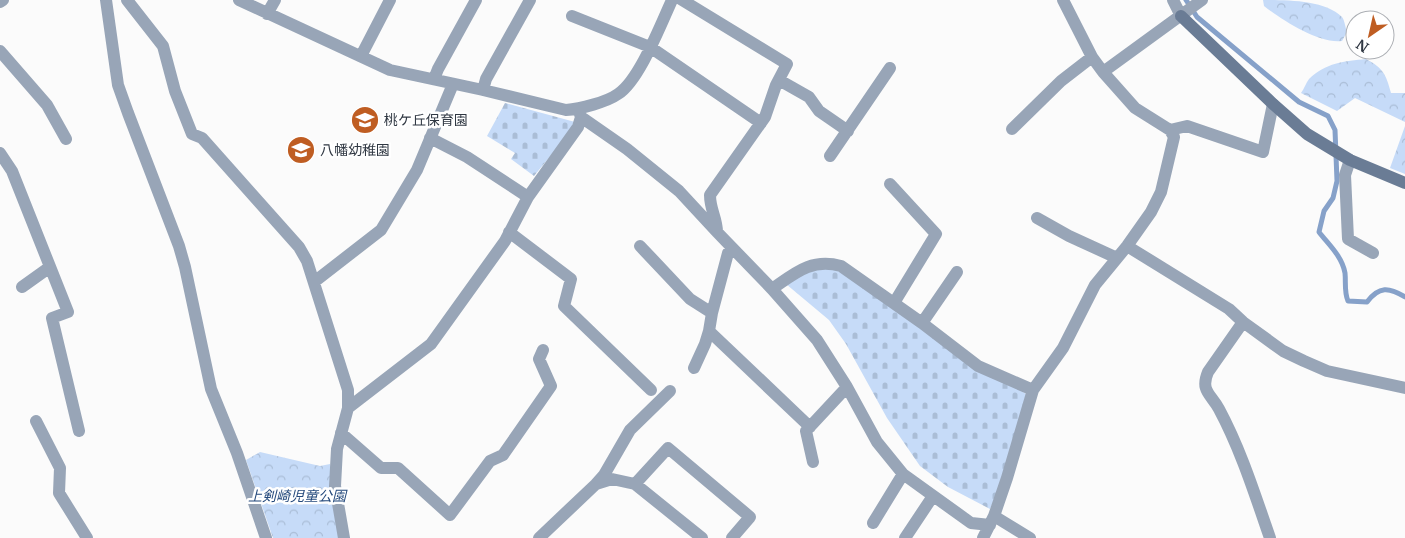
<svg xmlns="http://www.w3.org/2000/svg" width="1405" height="538" viewBox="0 0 1405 538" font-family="Merriweather,'Noto Sans JP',serif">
	<defs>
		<pattern id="forest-crowns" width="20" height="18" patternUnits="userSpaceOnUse" patternTransform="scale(1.25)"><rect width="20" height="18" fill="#c6dbf8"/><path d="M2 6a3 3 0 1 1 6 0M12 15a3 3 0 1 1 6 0" fill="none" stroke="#aabdd6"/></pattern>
		<pattern id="cemetery-stones" width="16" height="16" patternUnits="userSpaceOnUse" patternTransform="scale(1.25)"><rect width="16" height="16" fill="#c6dbf8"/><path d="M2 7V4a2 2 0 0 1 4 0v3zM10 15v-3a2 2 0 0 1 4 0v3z" fill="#aabdd6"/></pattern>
	</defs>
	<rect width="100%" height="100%" fill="#fbfbfb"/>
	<!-- forest -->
	<path fill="url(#forest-crowns)" d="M 1263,0 C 1287,0 1325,0 1342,17 C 1345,21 1345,27 1347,32 L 1342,41 C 1319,44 1282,20 1264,6 Z
		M 1366,59 C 1383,68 1386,74 1391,93 L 1405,93 L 1405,122 L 1355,98 L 1337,111 L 1301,93 C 1304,89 1306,83 1309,79 C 1325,63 1345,61 1366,59 Z
		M 1405,126 L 1405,174 L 1390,168 Z
		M 260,452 L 320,466 L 330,464 L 339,538 L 273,538 L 246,460 Z"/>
	<!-- cemetery -->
	<path fill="url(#cemetery-stones)" d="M 505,103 L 575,122 L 575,126 L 534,176 L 511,159 L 515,153 L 487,136 Z
		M 807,269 L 839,269 L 1026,394 L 1003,480 L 990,509 L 948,487 L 920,466 L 887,418 L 846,344 L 829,320 L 786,284 Z"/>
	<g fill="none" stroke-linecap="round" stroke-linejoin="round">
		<!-- stream -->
		<path stroke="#86a1c9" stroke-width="5" d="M 1186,0 L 1197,17 L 1299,102 L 1328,116 L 1335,130 L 1337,181 L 1333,198 L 1324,211 L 1319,232 C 1328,244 1342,256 1345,273 C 1346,282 1344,292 1348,301 L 1367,302 C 1379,286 1389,287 1405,297"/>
		<!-- street -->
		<path stroke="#98a5b7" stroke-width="12" d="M 106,0 L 118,85 L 128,113 L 179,246 L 185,267 L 211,389 L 237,453 L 266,538
			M 127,0 L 163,46 L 175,91 L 192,134 L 202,138 L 299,247 L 307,261 L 348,390 L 348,408 L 337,449 L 335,486 L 344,538
			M 239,0 L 390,70 L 483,90 L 566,110 C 580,109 607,102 618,94 C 639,81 661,24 672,0
			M 682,0 L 787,64 L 776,85 L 765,117 L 710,195 C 710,210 717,218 717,232
			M 1173,0 L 1181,16
			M 0,2 L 3,0
			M 267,14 L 275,0
			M 572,16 L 650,47 L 761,123
			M 0,51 L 47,105 L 66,139
			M 361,56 L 390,0
			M 1103,72 L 1202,0
			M 434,79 L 438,69 L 476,0
			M 779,80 L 809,97 L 819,111 L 848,131
			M 483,90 L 486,79 L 530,0
			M 581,117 L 627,149 L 679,191 L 717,232 L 772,289 L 817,340 L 847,387 L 877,442 L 903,474 L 971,523 L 990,525
			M 1012,129 L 1061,81 L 1092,57
			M 1170,130 L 1187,126 L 1263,152 L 1273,104
			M 430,138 L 467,157 L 528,197
			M 0,153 L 12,171 L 68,312 L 52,318 L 79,431
			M 830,156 L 890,68
			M 1350,160 L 1345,175 L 1348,239 L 1373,253
			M 890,184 L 936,234 L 894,303
			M 1037,218 L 1069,236 L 1117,258
			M 509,232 L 571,279 L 564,306 L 651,390
			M 640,246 L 690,299 L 712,313
			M 1127,246 L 1229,309 L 1243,322 L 1283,351 L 1304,361 L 1327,371 L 1405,388
			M 314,282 L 381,230 L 417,170 L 453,84
			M 22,287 L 50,267
			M 772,289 C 795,273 811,258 841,266 L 922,323 L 978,366 L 1033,390
			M 1243,322 L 1208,372 C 1200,391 1211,394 1219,409 C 1241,450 1255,495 1270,538
			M 922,323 L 957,272
			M 709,331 L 810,427
			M 694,368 L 705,344 L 709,331 L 712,313 L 728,253 L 732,248
			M 348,408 L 431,344 L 505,241 L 528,197 L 578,127 L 581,117 L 579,111
			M 36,421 L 60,468 L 59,493 L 87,538
			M 341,433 L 381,468 L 398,468 L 450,515 L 490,461 L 503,455 L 551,386 L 539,359 L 543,350
			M 813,462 L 806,431 L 847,387
			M 596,484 L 604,475 L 630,430 L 670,391
			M 635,484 L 668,448 L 750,517 L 732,538
			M 994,516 L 1030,538
			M 873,523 L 903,474
			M 539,538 L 596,484 L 612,479 L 635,484 L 702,538
			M 905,538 L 933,496
			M 983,538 L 994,516 L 1007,478 L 1033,390 L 1063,348 L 1095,285 L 1127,246 L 1151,212 L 1161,192 L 1174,137 L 1170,130 L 1135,108 L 1103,72 L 1092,57 L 1063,0"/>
		<!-- secondary -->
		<path stroke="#6a7c95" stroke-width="12" d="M 1181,16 L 1273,104 L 1307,134 L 1350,160 L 1405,183"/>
	</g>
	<!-- icons -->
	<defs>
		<symbol id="school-disc" viewBox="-11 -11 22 22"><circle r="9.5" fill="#bf5d22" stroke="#fff"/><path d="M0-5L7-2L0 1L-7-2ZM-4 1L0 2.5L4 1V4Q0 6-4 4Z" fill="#fff"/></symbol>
	</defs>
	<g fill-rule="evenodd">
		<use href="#school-disc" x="349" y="104" width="32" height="32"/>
		<use href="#school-disc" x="285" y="134" width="32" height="32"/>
	</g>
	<g text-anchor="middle" stroke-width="5" stroke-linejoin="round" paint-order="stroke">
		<!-- poi labels -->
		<g font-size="14" fill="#303843" stroke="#fff" text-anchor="start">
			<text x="384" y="125">桃ケ丘保育園</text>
			<text x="320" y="155">八幡幼稚園</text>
		</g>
		<!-- park labels -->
		<g font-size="14" font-style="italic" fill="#24497c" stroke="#fff">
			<text x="297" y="501">上剣崎児童公園</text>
		</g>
	</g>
	<!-- north arrow -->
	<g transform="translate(1370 35) rotate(214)"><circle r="24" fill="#ffffff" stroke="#acafb4"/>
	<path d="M0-4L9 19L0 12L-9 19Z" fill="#bf5d22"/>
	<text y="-8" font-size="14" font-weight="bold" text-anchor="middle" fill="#303843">N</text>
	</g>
</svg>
